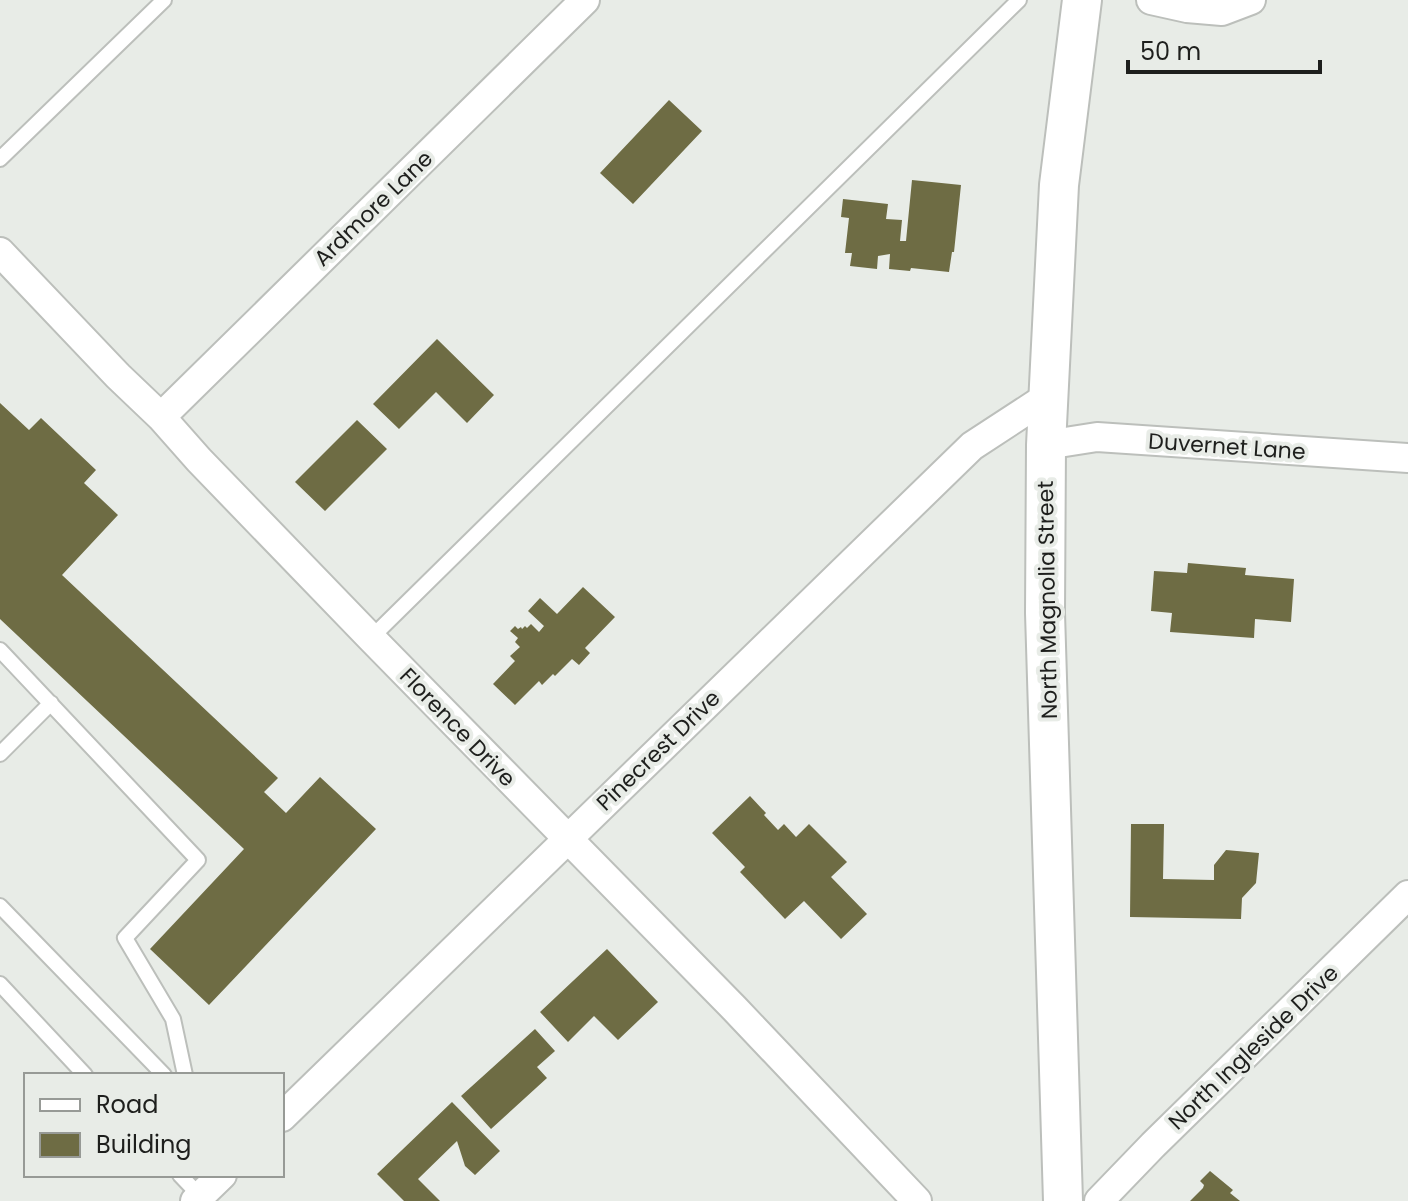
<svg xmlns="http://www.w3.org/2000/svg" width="1408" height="1201" viewBox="0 0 1408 1201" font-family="Poppins,sans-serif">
	<rect width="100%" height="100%" fill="#e8ece7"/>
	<!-- building -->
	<path fill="#6e6c44" d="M 669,100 L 702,131 L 633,204 L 600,173 Z
		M 912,180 L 961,185 L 954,252 L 952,252 L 949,272 L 911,268 L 910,271 L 889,269 L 890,254 L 878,256 L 877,269 L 850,266 L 852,253 L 845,253 L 849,218 L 841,217 L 843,199 L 888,204 L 886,219 L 902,220 L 900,241 L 906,241 Z
		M 437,339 L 494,395 L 467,423 L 436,392 L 399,429 L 373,404 Z
		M 0,403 L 29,430 L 41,418 L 96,470 L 84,483 L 118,515 L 62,575 L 278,778 L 264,792 L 286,813 L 320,777 L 376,829 L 209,1005 L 150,949 L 244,849 L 0,619 Z
		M 357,420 L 387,449 L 325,511 L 295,482 Z
		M 1188,563 L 1246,568 L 1245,575 L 1294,579 L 1291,622 L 1255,619 L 1254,638 L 1170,632 L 1172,613 L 1151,611 L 1154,571 L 1187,573 Z
		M 583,587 L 615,617 L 585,648 L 590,653 L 579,665 L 572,659 L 555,676 L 553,674 L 542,685 L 539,681 L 515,705 L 493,684 L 515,661 L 510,656 L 520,647 L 515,642 L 518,638 L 510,631 L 515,626 L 518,629 L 521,627 L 522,629 L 525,626 L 527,628 L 531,624 L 539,632 L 544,626 L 528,611 L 540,598 L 557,614 Z
		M 750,796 L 766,813 L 764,815 L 778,830 L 784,824 L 796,837 L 809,824 L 847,862 L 831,877 L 867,914 L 841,939 L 804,901 L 785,919 L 740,872 L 745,867 L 712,833 Z
		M 1131,824 L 1164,824 L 1163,879 L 1214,880 L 1214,865 L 1226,850 L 1259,853 L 1256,883 L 1242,898 L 1241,919 L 1130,917 Z
		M 607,949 L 658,1002 L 618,1040 L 594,1016 L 568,1042 L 540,1012 Z
		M 535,1029 L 555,1051 L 537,1067 L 547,1078 L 491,1129 L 461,1096 Z
		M 452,1102 L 500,1151 L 475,1175 L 465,1166 L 457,1141 L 418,1179 L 440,1201 L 404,1201 L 377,1174 Z
		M 1210,1171 L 1233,1190 L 1230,1193 L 1240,1201 L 1190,1201 L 1203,1188 L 1204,1185 L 1200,1181 Z"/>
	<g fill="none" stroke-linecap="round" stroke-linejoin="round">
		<defs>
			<path id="lane" d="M 0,159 L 164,0
				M 371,638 L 1019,0
				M 0,650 L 198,860 L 125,938 L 173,1019 L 185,1075
				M 0,754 L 51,703
				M 0,906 L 164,1075
				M 0,984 L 85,1075
				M 180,1175 L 200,1196"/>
			<path id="street" d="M 1151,0 L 1187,8 L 1222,11 L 1251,0
				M 0,252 L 118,376 L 161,417 L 199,460 L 371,638 L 734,1008 L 917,1201
				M 161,417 L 585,0
				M 1046,445 L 1097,437 L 1408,458
				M 282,1117 L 972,446 L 1047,397
				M 195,1201 L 222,1175
				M 1099,1201 L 1153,1145 L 1408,895"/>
			<path id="secondary" d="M 1063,1201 L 1045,613 L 1046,445 L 1059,185 L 1082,0"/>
		</defs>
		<!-- lane casing -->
		<use href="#lane" stroke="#bcbfbb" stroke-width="18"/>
		<!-- street casing -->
		<use href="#street" stroke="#bcbfbb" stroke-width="32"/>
		<!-- secondary casing -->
		<use href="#secondary" stroke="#bcbfbb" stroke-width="42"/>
		<!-- lane -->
		<use href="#lane" stroke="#fff" stroke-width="14"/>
		<!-- street -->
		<use href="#street" stroke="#fff" stroke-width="28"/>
		<!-- secondary -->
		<use href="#secondary" stroke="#fff" stroke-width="38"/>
	</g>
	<g text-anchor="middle" stroke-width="8" stroke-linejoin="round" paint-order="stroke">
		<!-- street labels -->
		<g font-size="22" fill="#1e1f1d" stroke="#e8ece7">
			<text transform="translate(373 208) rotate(-44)" y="8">Ardmore Lane</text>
			<text transform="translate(1227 446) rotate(4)" y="8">Duvernet Lane</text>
			<text transform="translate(1047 600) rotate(-91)" y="8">North Magnolia Street</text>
			<text transform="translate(458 727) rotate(46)" y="8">Florence Drive</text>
			<text transform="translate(658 750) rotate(-44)" y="8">Pinecrest Drive</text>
			<text transform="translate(1253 1047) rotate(-44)" y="8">North Ingleside Drive</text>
		</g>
	</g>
	<!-- legend -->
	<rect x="24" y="1073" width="260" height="104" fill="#e8ece7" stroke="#979a96" stroke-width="2"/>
	<rect x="40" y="1099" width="40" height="12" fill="#ffffff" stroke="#979a96" stroke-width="2"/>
	<text x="96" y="1113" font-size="24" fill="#1e1f1d">Road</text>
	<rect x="40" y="1133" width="40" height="24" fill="#6e6c44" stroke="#979a96" stroke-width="2"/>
	<text x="96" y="1153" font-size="24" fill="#1e1f1d">Building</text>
	<!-- scale -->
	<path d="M1128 60v12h192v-12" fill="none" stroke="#1e1f1d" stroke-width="4"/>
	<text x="1140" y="60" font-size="24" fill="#1e1f1d" stroke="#e8ece7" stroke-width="6" paint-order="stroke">50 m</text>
</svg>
